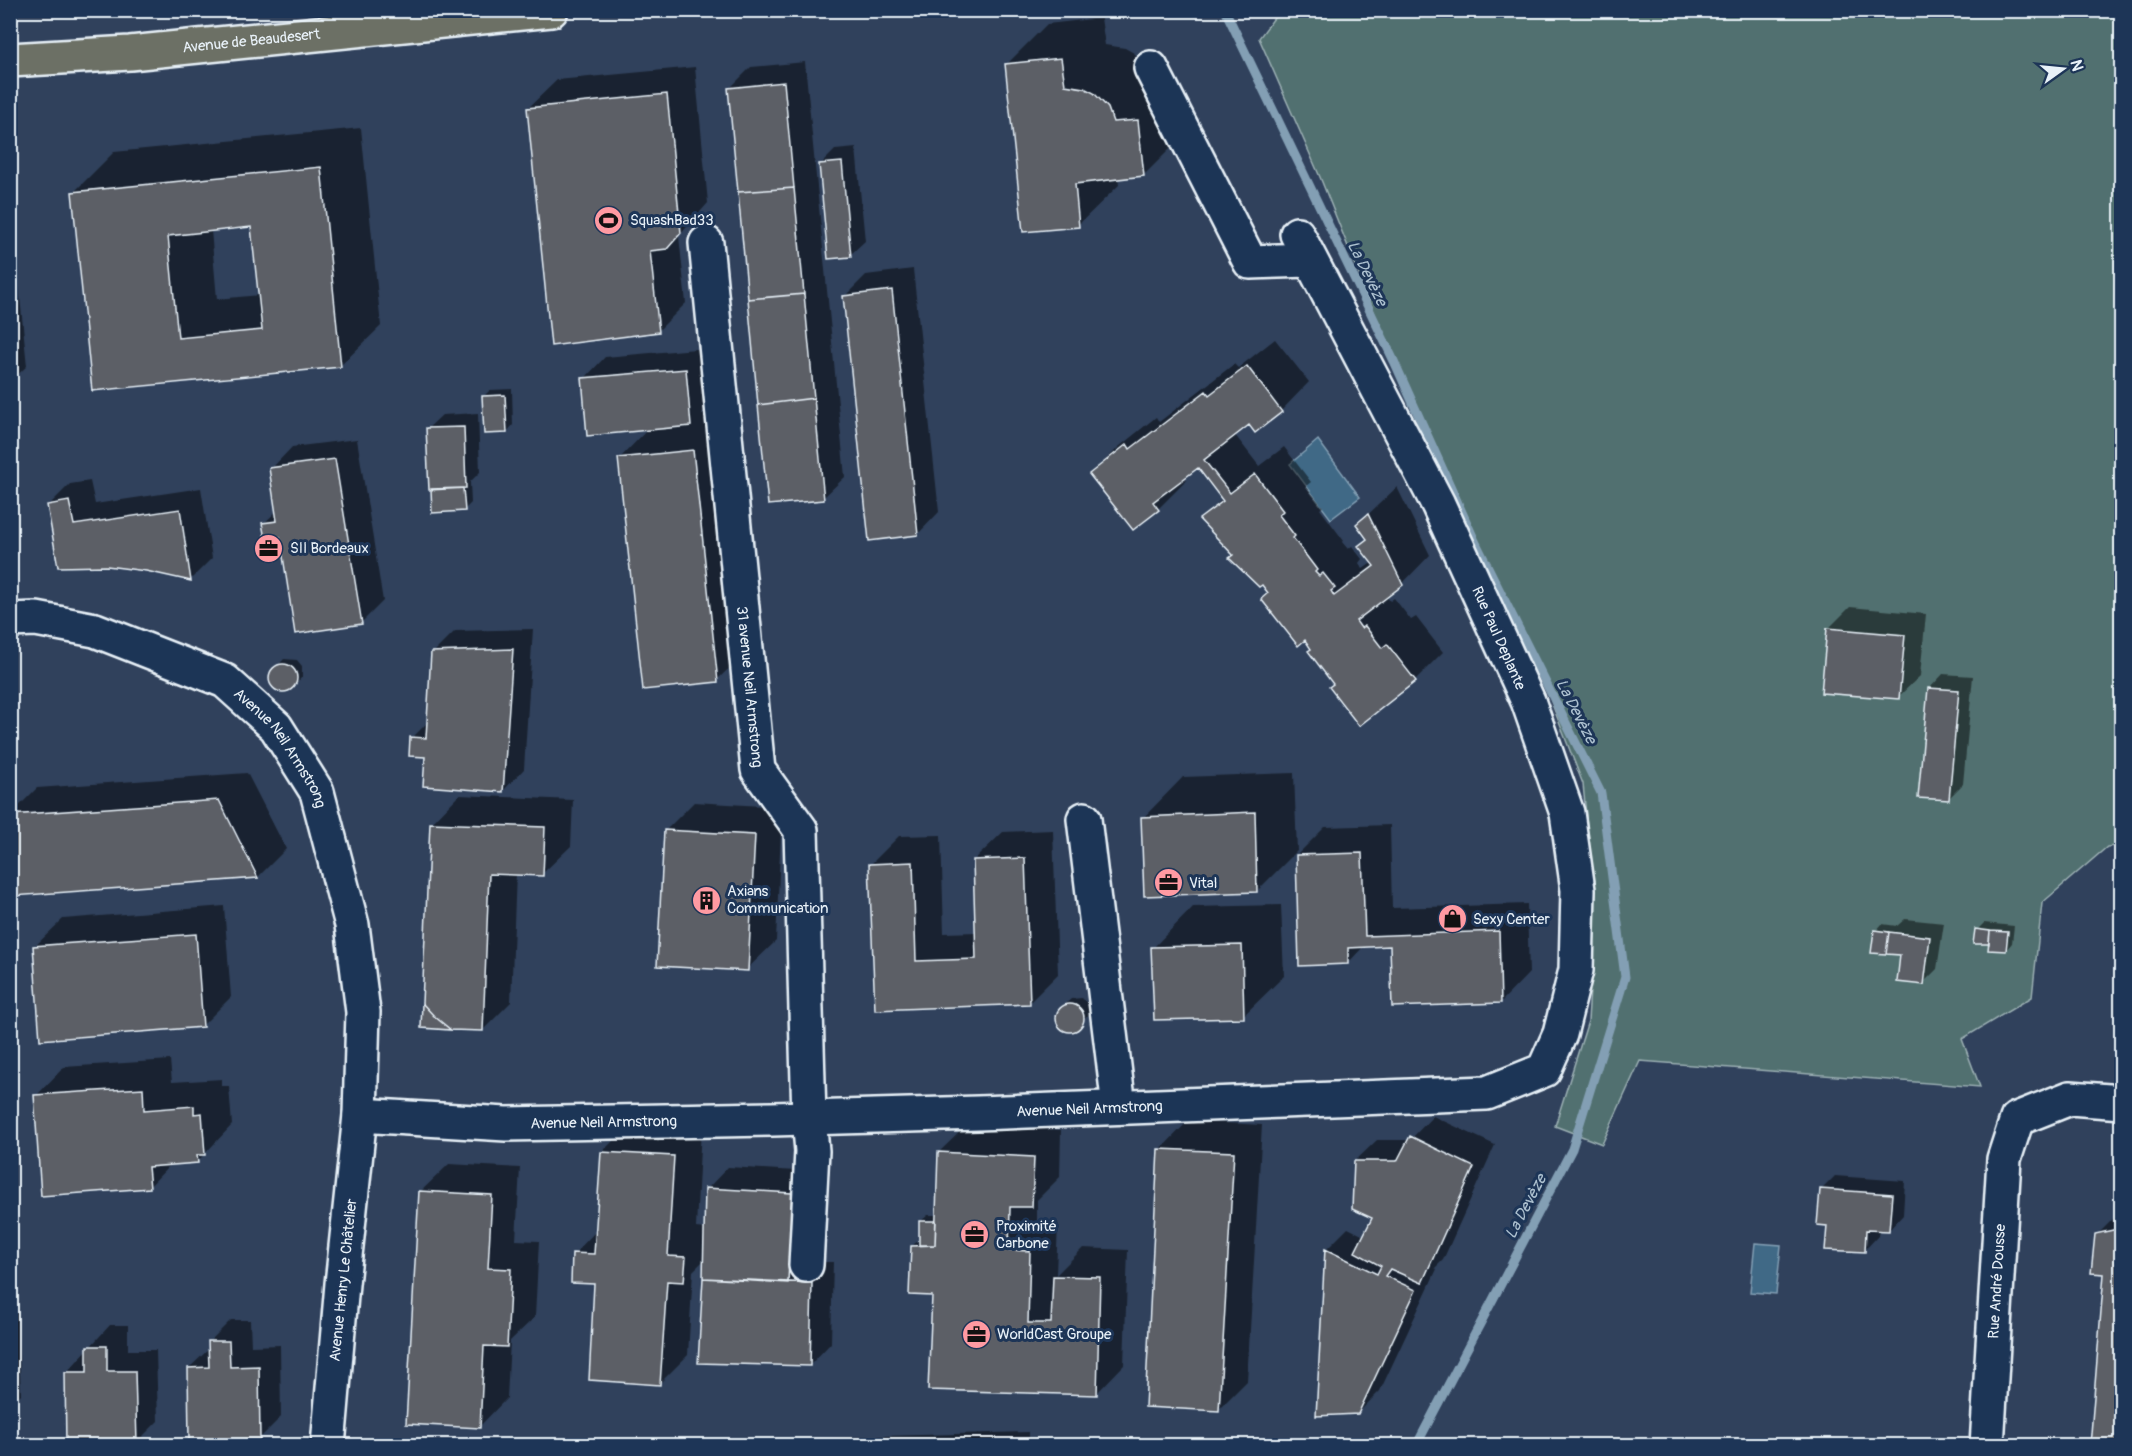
<svg xmlns="http://www.w3.org/2000/svg" width="2132" height="1456" viewBox="0 0 2132 1456" font-family="Pangolin,sans-serif">
	<rect width="100%" height="100%" fill="#30415c"/>
	<filter id="ink" filterUnits="userSpaceOnUse"><feTurbulence type="fractalNoise" baseFrequency=".0167" numOctaves="2"/><feDisplacementMap in="SourceGraphic" scale="12" xChannelSelector="R" yChannelSelector="G"/><feConvolveMatrix kernelMatrix="1 2 1 2 8 2 1 2 1" color-interpolation-filters="sRGB"/></filter>
	<g filter="url(#ink)">
		<!-- green -->
		<path fill="#51706f" stroke="#9cb0b4" stroke-width="1.5" d="M 1280,10 L 2121,11 L 2121,845 L 2107,847 L 2042,903 L 2032,997 L 1962,1039 L 1980,1087 L 1640,1061 L 1602,1144 L 1555,1126 L 1588,1021 L 1595,909 L 1583,784 L 1540,673 L 1475,541 L 1394,361 L 1320,177 L 1259,38 Z"/>
		<!-- water -->
		<path fill="#3f6986" stroke="#839fb4" stroke-width="1.5" d="M 1318,440 L 1360,497 L 1331,519 L 1290,464 Z
			M 1755,1243 L 1781,1245 L 1776,1294 L 1750,1292 Z"/>
		<!-- shadow -->
		<path fill="#0007" fill-rule="evenodd" d="M 1101,18 L 1105,45 L 1125,48 L 1134,53 L 1148,67 L 1153,83 L 1178,80 L 1184,135 L 1144,175 L 1118,178 L 1119,185 L 1078,225 L 1007,64 L 1047,24 Z
			M 805,62 L 845,477 L 823,498 L 730,88 L 751,67 Z
			M 695,67 L 708,203 L 679,236 L 686,303 L 658,331 L 528,108 L 557,80 Z
			M 361,128 L 381,326 L 340,366 L 94,390 L 74,192 L 114,152 ZM 252,226 L 260,295 L 217,299 L 211,230 Z
			M 856,148 L 865,241 L 850,255 L 821,164 L 835,150 Z
			M 10,198 L 27,366 L 10,382 Z
			M 913,269 L 939,512 L 918,534 L 845,296 L 866,275 Z
			M 1275,339 L 1309,382 L 1281,411 L 1256,431 L 1250,423 L 1235,435 L 1259,466 L 1284,447 L 1311,482 L 1306,486 L 1323,507 L 1320,509 L 1344,541 L 1342,542 L 1348,549 L 1352,546 L 1362,559 L 1359,563 L 1363,569 L 1373,562 L 1360,546 L 1368,538 L 1358,524 L 1397,487 L 1430,555 L 1402,584 L 1386,596 L 1390,601 L 1394,598 L 1411,620 L 1416,617 L 1443,652 L 1415,680 L 1335,683 L 1313,648 L 1270,592 L 1201,520 L 1223,498 L 1198,466 L 1184,477 L 1187,480 L 1158,509 L 1134,528 L 1091,474 L 1120,446 L 1156,417 L 1159,422 L 1234,364 L 1238,368 Z
			M 707,348 L 712,403 L 701,414 L 733,411 L 758,640 L 717,680 L 619,459 L 649,428 L 584,379 L 605,357 Z
			M 512,389 L 513,425 L 507,432 L 484,396 L 490,390 Z
			M 478,413 L 480,472 L 470,482 L 471,503 L 464,510 L 427,429 L 442,415 Z
			M 357,439 L 383,601 L 361,623 L 281,535 L 264,523 L 277,511 L 271,469 L 292,447 Z
			M 90,481 L 95,504 L 201,488 L 212,558 L 191,579 L 146,569 L 107,565 L 49,505 L 70,484 Z
			M 1850,607 L 1926,614 L 1920,676 L 1898,697 L 1828,629 Z
			M 533,629 L 524,769 L 503,791 L 412,738 L 429,721 L 433,653 L 455,631 Z
			M 284,659 L 297,660 L 302,666 L 302,677 L 292,688 L 286,691 L 276,690 L 272,683 L 271,673 Z
			M 1943,674 L 1973,676 L 1963,784 L 1949,798 L 1929,689 Z
			M 247,773 L 286,849 L 258,877 L 15,894 L 10,815 L 37,788 Z
			M 1294,773 L 1297,851 L 1257,891 L 1143,818 L 1183,777 Z
			M 459,795 L 573,800 L 571,846 L 542,874 L 516,873 L 511,1002 L 483,1030 L 431,824 Z
			M 694,802 L 782,807 L 776,941 L 747,969 L 665,831 Z
			M 1390,825 L 1392,908 L 1527,904 L 1529,973 L 1501,1002 L 1391,944 L 1365,945 L 1348,963 L 1297,855 L 1325,827 Z
			M 1053,830 L 1058,974 L 1029,1003 L 876,1008 L 871,864 L 899,836 L 941,835 L 944,933 L 977,932 L 974,860 L 1003,832 Z
			M 1281,905 L 1284,976 L 1243,1016 L 1153,948 L 1193,907 Z
			M 224,906 L 231,997 L 202,1026 L 34,947 L 63,919 Z
			M 1905,919 L 1944,923 L 1937,969 L 1923,983 L 1902,954 L 1876,931 L 1882,924 L 1897,926 Z
			M 1984,923 L 2014,926 L 2012,943 L 2006,950 L 1990,943 L 1977,930 Z
			M 1082,998 L 1089,1005 L 1090,1014 L 1070,1030 L 1063,1029 L 1057,1020 L 1059,1010 L 1071,999 Z
			M 170,1060 L 172,1082 L 222,1079 L 222,1086 L 229,1086 L 232,1125 L 197,1162 L 172,1163 L 149,1187 L 36,1096 L 64,1067 Z
			M 1433,1116 L 1495,1145 L 1443,1260 L 1435,1268 L 1437,1269 L 1380,1391 L 1358,1413 L 1318,1414 L 1327,1249 L 1348,1228 L 1364,1236 L 1374,1217 L 1355,1161 L 1377,1140 L 1410,1140 Z
			M 1188,1121 L 1262,1125 L 1247,1381 L 1219,1409 L 1160,1150 Z
			M 630,1124 L 701,1128 L 696,1228 L 705,1229 L 707,1189 L 728,1167 L 813,1172 L 809,1262 L 833,1262 L 831,1343 L 810,1365 L 704,1260 L 693,1271 L 688,1355 L 660,1383 L 596,1283 L 574,1254 L 597,1230 L 602,1152 Z
			M 968,1124 L 1061,1130 L 1060,1177 L 1037,1200 L 1037,1222 L 1058,1223 L 1056,1275 L 1083,1248 L 1128,1250 L 1124,1365 L 1096,1394 L 933,1294 L 912,1246 L 921,1238 L 921,1221 L 928,1215 L 937,1215 L 939,1152 Z
			M 449,1164 L 520,1168 L 516,1240 L 539,1241 L 535,1317 L 510,1341 L 507,1398 L 479,1427 L 420,1192 Z
			M 1835,1176 L 1905,1181 L 1903,1215 L 1889,1230 L 1879,1229 L 1878,1236 L 1864,1251 L 1828,1224 L 1821,1190 Z
			M 2122,1210 L 2122,1446 L 2106,1273 L 2097,1235 Z
			M 10,1276 L 15,1276 L 21,1394 L 10,1405 Z
			M 231,1320 L 250,1320 L 251,1346 L 280,1345 L 281,1417 L 259,1439 L 189,1368 L 210,1348 L 210,1341 Z
			M 110,1325 L 128,1325 L 128,1350 L 156,1350 L 158,1421 L 136,1443 L 66,1373 Z
			M 1029,1432 L 1029,1446 L 809,1446 L 816,1438 Z"/>
		<g fill="none" stroke-linecap="round" stroke-linejoin="round">
			<!-- stream -->
			<path stroke="#839fb4" stroke-width="9" d="M 1225,10 L 1394,361 L 1475,541 L 1601,793 L 1625,977 L 1572,1149 L 1416,1446"/>
		</g>
		<!-- building -->
		<path fill="#5b5e66" stroke="#e8f1f8" stroke-width="1.5" fill-rule="evenodd" d="M 1061,58 L 1065,85 L 1084,88 L 1094,93 L 1108,108 L 1113,122 L 1138,120 L 1144,176 L 1075,184 L 1079,227 L 1023,232 L 1005,64 Z
			M 784,82 L 794,188 L 738,192 L 728,88 Z
			M 667,94 L 681,233 L 667,249 L 650,251 L 659,332 L 551,346 L 527,108 Z
			M 842,162 L 851,257 L 828,259 L 819,164 Z
			M 321,167 L 341,367 L 92,391 L 72,192 ZM 251,227 L 262,330 L 178,338 L 168,236 Z
			M 794,188 L 804,294 L 748,299 L 738,192 Z
			M 892,290 L 918,535 L 869,541 L 843,296 Z
			M 804,294 L 814,398 L 758,405 L 748,299 Z
			M 1247,366 L 1282,412 L 1255,433 L 1249,425 L 1204,460 L 1230,493 L 1255,474 L 1283,511 L 1279,515 L 1295,536 L 1293,538 L 1317,570 L 1315,572 L 1319,576 L 1323,573 L 1335,588 L 1331,591 L 1334,596 L 1374,566 L 1358,546 L 1367,539 L 1356,524 L 1368,514 L 1403,585 L 1356,621 L 1361,628 L 1365,626 L 1382,648 L 1387,644 L 1416,681 L 1359,726 L 1329,687 L 1333,684 L 1308,651 L 1311,649 L 1305,640 L 1298,646 L 1261,599 L 1268,593 L 1262,585 L 1259,587 L 1229,558 L 1233,555 L 1199,519 L 1223,501 L 1198,468 L 1153,502 L 1159,510 L 1133,530 L 1089,474 L 1127,444 L 1130,449 L 1206,391 L 1209,395 Z
			M 686,369 L 691,426 L 587,436 L 582,378 Z
			M 505,395 L 507,433 L 484,434 L 482,396 Z
			M 814,398 L 824,500 L 768,505 L 758,405 Z
			M 464,427 L 466,488 L 429,490 L 426,428 Z
			M 693,450 L 718,682 L 643,690 L 618,458 Z
			M 335,459 L 362,624 L 295,634 L 280,537 L 265,539 L 262,523 L 277,521 L 269,468 Z
			M 463,488 L 465,511 L 432,513 L 431,489 Z
			M 69,501 L 74,525 L 180,509 L 191,581 L 146,571 L 107,566 L 58,567 L 47,505 Z
			M 1827,628 L 1905,635 L 1899,699 L 1821,693 Z
			M 513,649 L 503,792 L 423,786 L 425,757 L 409,756 L 410,737 L 426,738 L 431,652 Z
			M269 678a14 14 0 1 1 28 0a14 14 0 1 1-28 0Z
			M 1928,688 L 1959,690 L 1949,800 L 1918,798 Z
			M 219,800 L 258,878 L 13,896 L 10,815 Z
			M 1255,812 L 1257,892 L 1144,896 L 1141,817 Z
			M 430,823 L 545,827 L 543,876 L 489,874 L 483,1031 L 451,1030 L 434,1016 L 422,1003 Z
			M 664,830 L 755,835 L 748,971 L 657,966 Z
			M 1362,853 L 1365,936 L 1499,931 L 1501,1003 L 1392,1007 L 1390,946 L 1348,948 L 1348,964 L 1299,966 L 1296,855 Z
			M 1025,858 L 1030,1004 L 875,1010 L 869,864 L 913,862 L 916,961 L 976,959 L 973,860 Z
			M 1975,929 L 1990,931 L 1989,944 L 1973,944 Z
			M 1874,930 L 1889,932 L 1886,954 L 1871,953 Z
			M 1990,931 L 2008,932 L 2006,951 L 1988,950 Z
			M 1889,932 L 1930,937 L 1924,985 L 1897,982 L 1900,955 L 1886,954 Z
			M 196,934 L 203,1027 L 40,1040 L 33,946 Z
			M 1242,945 L 1244,1018 L 1154,1020 L 1151,947 Z
			M 422,1003 L 434,1016 L 451,1030 L 421,1028 Z
			M1056 1018a14 14 0 1 1 28 0a14 14 0 1 1-28 0Z
			M 143,1088 L 144,1110 L 194,1106 L 194,1114 L 202,1113 L 205,1155 L 197,1155 L 198,1163 L 148,1167 L 150,1188 L 41,1196 L 34,1095 Z
			M 1410,1136 L 1474,1167 L 1422,1283 L 1390,1269 L 1385,1276 L 1416,1290 L 1358,1414 L 1316,1416 L 1325,1249 L 1377,1274 L 1381,1266 L 1355,1252 L 1372,1218 L 1352,1209 L 1354,1161 L 1397,1161 Z
			M 1158,1149 L 1234,1152 L 1219,1411 L 1145,1407 Z
			M 601,1152 L 674,1156 L 668,1256 L 686,1257 L 684,1282 L 667,1281 L 660,1385 L 589,1380 L 594,1284 L 571,1283 L 572,1253 L 594,1254 Z
			M 938,1152 L 1034,1157 L 1032,1207 L 1010,1207 L 1009,1250 L 1030,1251 L 1028,1323 L 1051,1323 L 1053,1276 L 1100,1277 L 1097,1395 L 928,1390 L 932,1296 L 909,1295 L 911,1246 L 935,1245 Z
			M 705,1188 L 792,1193 L 788,1283 L 703,1278 Z
			M 1820,1189 L 1892,1194 L 1889,1231 L 1866,1230 L 1865,1252 L 1825,1250 L 1827,1226 L 1817,1225 Z
			M 419,1191 L 492,1195 L 488,1268 L 511,1269 L 507,1347 L 484,1346 L 480,1428 L 406,1424 Z
			M 919,1221 L 936,1221 L 935,1245 L 919,1245 Z
			M 2122,1228 L 2122,1446 L 2090,1446 L 2104,1274 L 2091,1273 L 2095,1234 Z
			M 703,1278 L 812,1283 L 810,1366 L 698,1363 Z
			M 208,1341 L 229,1341 L 230,1367 L 259,1366 L 260,1440 L 189,1441 L 188,1368 L 209,1367 Z
			M 87,1346 L 107,1346 L 107,1371 L 135,1371 L 137,1444 L 66,1445 L 65,1372 L 87,1372 Z"/>
		<g fill="none" stroke-linecap="round" stroke-linejoin="round">
			<defs>
				<g id="minor">
					<path d="M 1151,68 L 1250,262 L 1310,260"/>
					<path id="s1" d="M 706,243 L 758,770 L 801,830 L 809,1118 L 812,1151 L 806,1265"/>
					<path id="s2" d="M 10,620 L 36,619 L 95,630 L 225,681 L 276,727 L 317,792 L 352,925 L 363,1012 L 360,1115 L 342,1284 L 328,1446"/>
					<path d="M 1084,819 L 1119,1107"/>
					<path id="s3" d="M 360,1115 L 506,1124 L 772,1119 L 978,1113 L 1487,1093 L 1544,1070 L 1560,1034 L 1576,970 L 1578,890 L 1567,813 L 1528,701 L 1438,504 L 1297,234"/>
					<path id="s4" d="M 1987,1446 L 2004,1159 L 2017,1119 L 2070,1098 L 2122,1102"/>
				</g>
				<g id="major">
					<path id="s5" d="M 10,60 L 130,53 L 551,10"/>
				</g>
			</defs>
			<!-- minor casing -->
			<use href="#minor" stroke="#e8f1f8" stroke-width="38"/>
			<!-- major casing -->
			<use href="#major" stroke="#e8f1f8" stroke-width="38"/>
			<!-- minor -->
			<use href="#minor" stroke="#1d3557" stroke-width="33"/>
			<!-- major -->
			<use href="#major" stroke="#6c7065" stroke-width="33"/>
		</g>
	</g>
	<!-- icons -->
	<defs>
		<symbol id="stadium-disc" viewBox="-11 -11 22 22"><circle r="9.5" fill="#ff9aa2" stroke="#1d3557"/><path d="M0-5a6.5 5 0 1 0 0 10a6.5 5 0 1 0 0-10ZM-3.5-1.8h7v3.6h-7Z" fill="#111"/></symbol>
		<symbol id="office-disc" viewBox="-11 -11 22 22"><circle r="9.5" fill="#ff9aa2" stroke="#1d3557"/><path d="M-6-3h4V-5.5h4V-3h4V5H-6ZM-1-4.5V-3h2v-1.5ZM-6 0V1H6V0Z" fill="#111"/></symbol>
		<symbol id="building-disc" viewBox="-11 -11 22 22"><circle r="9.5" fill="#ff9aa2" stroke="#1d3557"/><path d="M-4-6H4V6H1V3H-1V6H-4ZM-2.5-4.3h1.7v1.8h-1.7ZM.8-4.3h1.7v1.8H.8ZM-2.5-1h1.7V.8h-1.7ZM.8-1h1.7V.8H.8Z" fill="#111"/></symbol>
		<symbol id="shop-disc" viewBox="-11 -11 22 22"><circle r="9.5" fill="#ff9aa2" stroke="#1d3557"/><path d="M-5-2.5h2.3a2.7 3.5 0 0 1 5.4 0H5L5.5 6h-11ZM-1.5-2.5h3a1.5 2.3 0 0 0-3 0Z" fill="#111"/></symbol>
	</defs>
	<g fill-rule="evenodd">
		<use href="#stadium-disc" x="592" y="204" width="33" height="33"/>
		<use href="#office-disc" x="252" y="532" width="33" height="33"/>
		<use href="#office-disc" x="1152" y="866" width="33" height="33"/>
		<use href="#building-disc" x="690" y="884" width="33" height="33"/>
		<use href="#shop-disc" x="1436" y="902" width="33" height="33"/>
		<use href="#office-disc" x="958" y="1218" width="33" height="33"/>
		<use href="#office-disc" x="960" y="1318" width="33" height="33"/>
	</g>
	<g text-anchor="middle" stroke-width="6" stroke-linejoin="round" paint-order="stroke">
		<!-- street labels -->
		<g font-size="15" fill="#e8f1f8" stroke="#1d3557">
			<text dy="5" stroke="none"><textPath href="#s5" startOffset="242">Avenue de Beaudesert</textPath></text>
			<text transform="translate(1499 638) rotate(66)" y="5">Rue Paul Deplante</text>
			<text dy="5" stroke="none"><textPath href="#s1" startOffset="446">31 avenue Neil Armstrong</textPath></text>
			<text dy="5" stroke="none"><textPath href="#s2" startOffset="314">Avenue Neil Armstrong</textPath></text>
			<text dy="5" stroke="none"><textPath href="#s3" startOffset="730">Avenue Neil Armstrong</textPath></text>
			<text dy="5" stroke="none"><textPath href="#s3" startOffset="244">Avenue Neil Armstrong</textPath></text>
			<text transform="translate(343 1280) rotate(-84)" y="5">Avenue Henry Le Châtelier</text>
			<text dy="5" stroke="none"><textPath href="#s4" startOffset="165">Rue André Dousse</textPath></text>
		</g>
		<!-- poi labels -->
		<g font-size="15" fill="#e8f1f8" stroke="#1d3557" text-anchor="start">
			<text x="630" y="225">SquashBad33</text>
			<text x="290" y="553">SII Bordeaux</text>
			<text x="1189" y="888">Vital</text>
			<text x="727" y="896">Axians<tspan x="727" dy="17">Communication</tspan></text>
			<text x="1473" y="924">Sexy Center</text>
			<text x="996" y="1231">Proximité<tspan x="996" dy="17">Carbone</tspan></text>
			<text x="997" y="1339">WorldCast Groupe</text>
		</g>
		<!-- water labels -->
		<g font-size="16" font-style="italic" fill="#adc1d0" stroke="#1d3557">
			<text transform="translate(1368 273) rotate(64)" y="6">La Devèze</text>
			<text transform="translate(1577 711) rotate(63)" y="6">La Devèze</text>
			<text transform="translate(1525 1206) rotate(-62)" y="6">La Devèze</text>
		</g>
	</g>
	<!-- margin -->
	<rect width="2132" height="1456" fill="none" stroke="#1d3557" stroke-width="36"/>
	<rect x="18" y="18" width="2096" height="1420" fill="none" stroke="#e8f1f8" stroke-width="2" filter="url(#ink)"/>
	<!-- north arrow -->
	<g transform="translate(2063 69) rotate(75)" stroke="#1d3557" stroke-width="4.5" paint-order="stroke">
	<path d="M0-4.5L10 22L0 15L-10 22Z" fill="#e8f1f8"/>
	<text y="-9" font-size="16" font-weight="bold" text-anchor="middle" fill="#e8f1f8">N</text>
	</g>
</svg>
